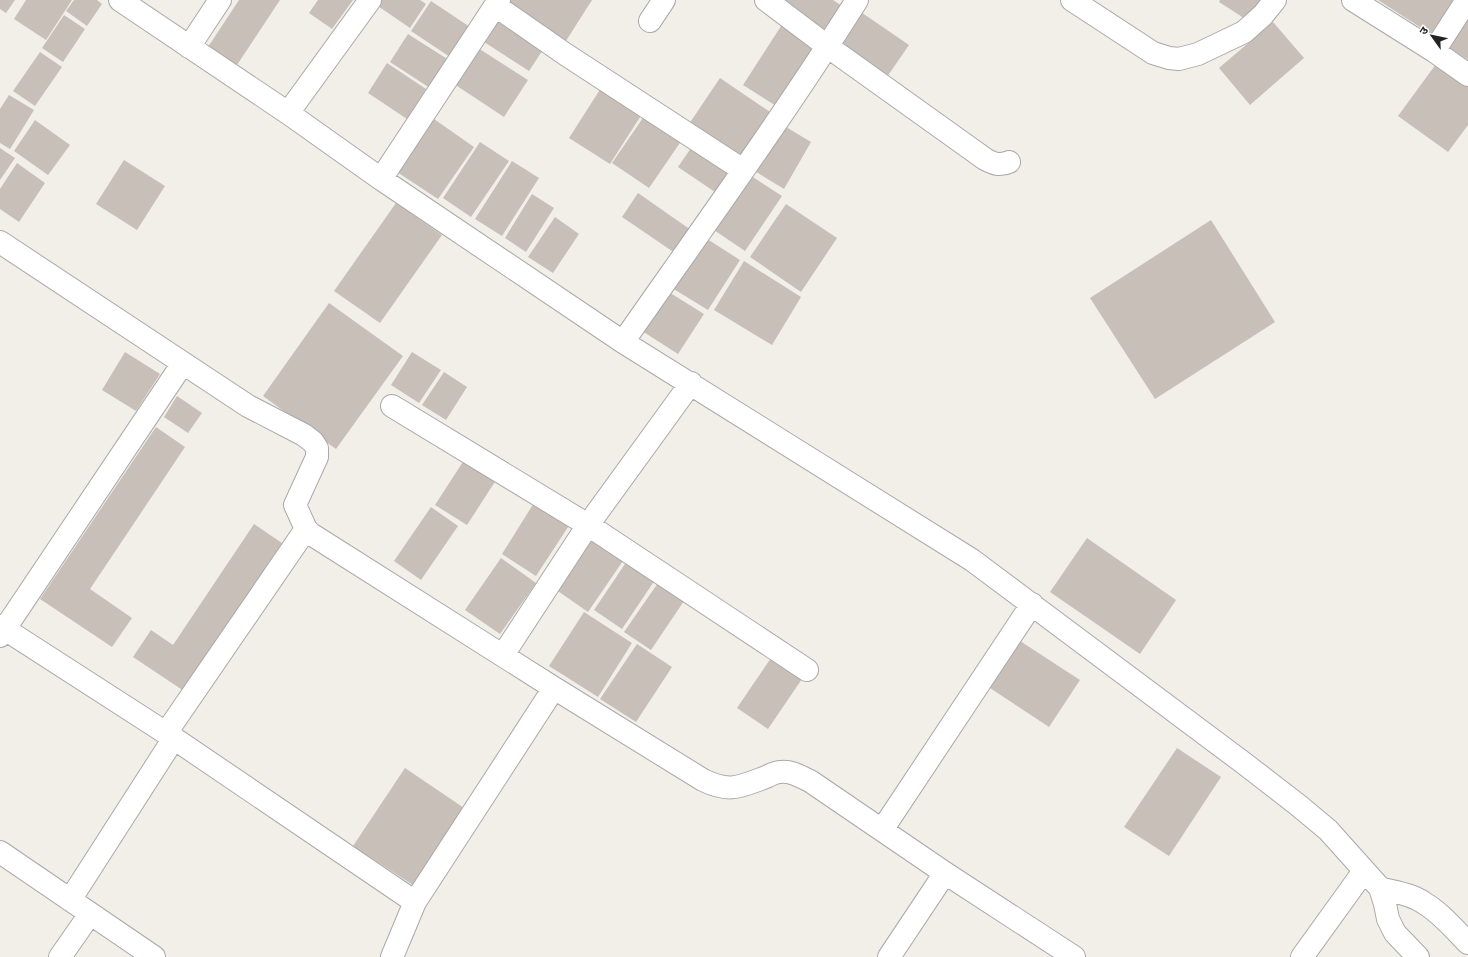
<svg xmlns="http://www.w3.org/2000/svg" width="1468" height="957" viewBox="0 0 1468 957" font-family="Signika,'Noto Sans Devanagari',sans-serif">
	<rect width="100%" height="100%" fill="#f2efe9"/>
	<!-- building -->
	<path fill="#c7bfb8" d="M 0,0 L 15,0 L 6,13 L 0,9 Z
		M 26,0 L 72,0 L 46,40 L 14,19 Z
		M 74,0 L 97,0 L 102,4 L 87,26 L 66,11 Z
		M 239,0 L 280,0 L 237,65 L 208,47 Z
		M 318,0 L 353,0 L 332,29 L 309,13 Z
		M 373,0 L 420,0 L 426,4 L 410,28 L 372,2 Z
		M 506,0 L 592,0 L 564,44 Z
		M 783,0 L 833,0 L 845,8 L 825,38 Z
		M 1220,0 L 1264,0 L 1250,22 L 1219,2 Z
		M 1378,0 L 1462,0 L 1437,38 Z
		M 431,1 L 473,29 L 453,59 L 411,31 Z
		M 855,8 L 909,45 L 887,77 L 832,39 Z
		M 494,13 L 546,45 L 529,71 L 478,38 Z
		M 1468,14 L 1468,60 L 1447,46 Z
		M 64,15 L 85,29 L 63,62 L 42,48 Z
		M 785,20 L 823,45 L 781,109 L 743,85 Z
		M 1273,22 L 1304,58 L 1250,105 L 1219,68 Z
		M 408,34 L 452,62 L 433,90 L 390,62 Z
		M 478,48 L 528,80 L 504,117 L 454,84 Z
		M 40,52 L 62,67 L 35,106 L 13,91 Z
		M 1439,60 L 1468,81 L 1468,125 L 1448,152 L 1398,116 Z
		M 387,63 L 426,89 L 407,119 L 368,93 Z
		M 720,78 L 773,114 L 742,160 L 689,124 Z
		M 601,88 L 642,114 L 610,164 L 569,138 Z
		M 9,95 L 34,110 L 10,149 L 0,143 L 0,109 Z
		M 647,112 L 684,137 L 649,188 L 612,163 Z
		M 434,119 L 474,147 L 438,199 L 397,172 Z
		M 35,120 L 70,145 L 48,175 L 14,151 Z
		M 781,124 L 811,142 L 784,189 L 753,170 Z
		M 480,142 L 509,161 L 471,217 L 443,198 Z
		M 695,142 L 732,168 L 715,192 L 678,167 Z
		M 0,148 L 15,158 L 0,180 Z
		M 124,160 L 165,186 L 137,230 L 96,204 Z
		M 512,161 L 539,178 L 502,236 L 475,219 Z
		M 17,163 L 45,183 L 19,222 L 0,209 L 0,189 Z
		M 745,172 L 782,196 L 745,251 L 708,226 Z
		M 638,193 L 691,230 L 675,253 L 622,217 Z
		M 532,194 L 554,208 L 526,252 L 505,238 Z
		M 396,203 L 442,235 L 380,323 L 334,291 Z
		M 786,204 L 837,238 L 801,292 L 750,257 Z
		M 555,217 L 579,234 L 553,273 L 528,257 Z
		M 1211,220 L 1275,322 L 1155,399 L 1090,298 Z
		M 704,237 L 740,260 L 708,310 L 672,288 Z
		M 744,261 L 801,297 L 772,345 L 714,310 Z
		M 667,291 L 704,314 L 678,354 L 642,331 Z
		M 329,303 L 403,356 L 336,449 L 263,396 Z
		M 125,352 L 160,374 L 136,411 L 102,390 Z
		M 412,352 L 441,370 L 419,403 L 391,385 Z
		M 444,372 L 467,387 L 446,420 L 422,405 Z
		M 177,396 L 202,413 L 188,433 L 164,417 Z
		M 156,427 L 185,447 L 90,589 L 132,618 L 112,647 L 40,599 Z
		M 468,454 L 500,474 L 467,525 L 435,505 Z
		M 537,498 L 572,521 L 536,576 L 502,554 Z
		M 431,507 L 458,526 L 421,580 L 394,561 Z
		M 254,524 L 282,543 L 184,691 L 133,657 L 151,630 L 173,645 Z
		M 593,533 L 627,555 L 588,612 L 555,589 Z
		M 1087,538 L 1176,600 L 1140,654 L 1050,592 Z
		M 501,558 L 536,583 L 500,634 L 465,610 Z
		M 629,558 L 657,577 L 622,629 L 594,610 Z
		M 658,583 L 684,601 L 651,650 L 624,632 Z
		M 584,612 L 632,643 L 598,697 L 549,666 Z
		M 1017,639 L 1080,680 L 1049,727 L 987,686 Z
		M 637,644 L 672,667 L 636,722 L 600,699 Z
		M 773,655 L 804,676 L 768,729 L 737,708 Z
		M 1177,748 L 1221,777 L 1169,856 L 1124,827 Z
		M 405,768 L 464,808 L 413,885 L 353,846 Z"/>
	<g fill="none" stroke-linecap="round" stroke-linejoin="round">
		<defs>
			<path id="minor" d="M 120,0 L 288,113 L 381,179 L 623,342 L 972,560 L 1241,761 L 1298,805 L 1328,830 L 1380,888 L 1385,904 L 1388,919 L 1395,933 L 1418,957
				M 766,0 L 827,46 L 985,159 C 994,164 1000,166 1009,162
				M 1072,0 L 1153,53 L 1169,58 L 1179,59 L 1198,54 L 1244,32 L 1263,15 L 1275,0
				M 1353,0 L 1434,51 L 1468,75
				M 496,6 L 565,54 L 743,170
				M 650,21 L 664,0
				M 189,47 L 220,0
				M 1434,51 L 1467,0
				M 288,113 L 370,0
				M 381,179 L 499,0
				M 0,242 L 248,406 L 304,435 L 313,442 L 317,448 L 317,457 L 295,505 L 306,529 L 311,534 L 554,688 L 703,780 C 730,793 739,787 766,777 C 770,775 776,772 780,772 C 791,770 801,777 810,781 L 945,873 L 1074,957
				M 623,342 C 702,229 783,117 857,0
				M 392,406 L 588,525 L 807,670
				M 0,626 L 166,733 L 415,902
				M 0,636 L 183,363
				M 503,655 L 588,525 L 691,383
				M 166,733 L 306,529
				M 882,830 L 1032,604
				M 0,852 L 154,957
				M 1380,888 C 1394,892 1412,894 1424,903 C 1441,913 1454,929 1468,943
				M 70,900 L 174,738
				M 60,957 L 90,914
				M 392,957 L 415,902 L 554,688
				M 889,957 L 945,873
				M 1302,957 L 1364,871"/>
		</defs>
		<!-- minor casing -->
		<use href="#minor" stroke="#a9a9a9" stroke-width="24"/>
		<!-- minor -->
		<use href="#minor" stroke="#fff" stroke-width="22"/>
	</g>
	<!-- north arrow -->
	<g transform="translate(1432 36) rotate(303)" stroke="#ffffff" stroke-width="3" paint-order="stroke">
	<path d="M0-3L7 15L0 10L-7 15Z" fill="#222222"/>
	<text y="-6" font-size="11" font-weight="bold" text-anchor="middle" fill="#222222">उ</text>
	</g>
</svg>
